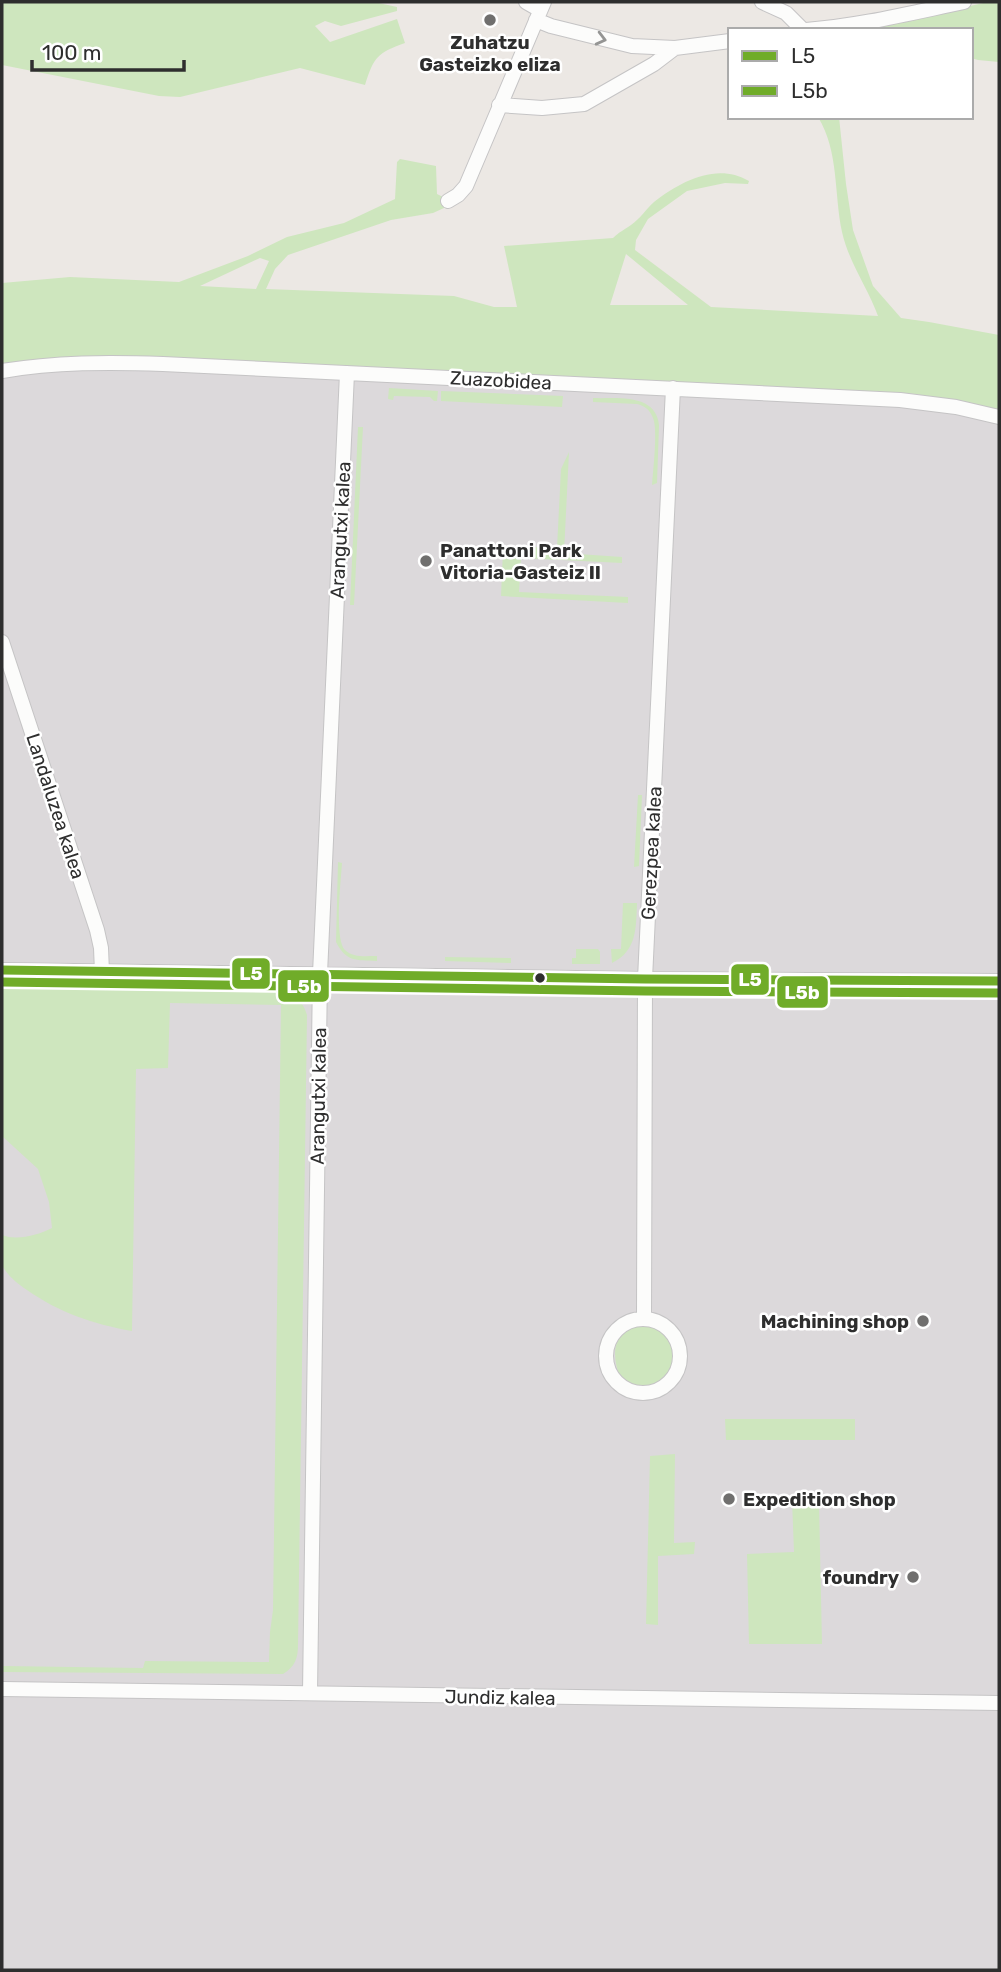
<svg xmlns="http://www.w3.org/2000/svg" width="1001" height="1972" viewBox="0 0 1001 1972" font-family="Rubik,sans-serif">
	<rect width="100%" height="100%" fill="#ece8e4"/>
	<!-- industrial -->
	<path fill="#dcd9db" d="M 107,356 L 916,394 L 999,411 L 999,1970 L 2,1970 L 2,366 L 58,358 Z"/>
	<!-- green -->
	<path fill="#cee6be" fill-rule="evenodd" d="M 2,2 L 374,2 L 397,7 L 397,11 L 341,26 L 325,21 L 315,26 L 330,42 L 397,19 L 405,43 C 377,53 374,57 365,85 L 300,68 L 180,97 L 159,96 L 2,65 Z
		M 988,2 L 999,2 L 999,62 L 978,60 L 971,58 L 971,30 L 861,30 Z
		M 818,117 L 839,117 L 846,184 L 853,230 L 873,286 L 901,318 L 929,322 L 999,335 L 999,411 L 916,394 L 107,356 L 58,358 L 2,366 L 2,283 L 70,277 L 179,282 L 248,256 L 287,237 L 344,223 L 395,199 L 397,162 L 400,159 L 436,166 L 437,194 L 455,203 L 433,213 L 391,220 L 288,255 L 275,269 L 266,289 L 454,296 L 494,307 L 517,307 L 504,246 L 613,238 C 619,232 624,230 631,225 C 640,219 646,209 654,202 C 681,181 717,162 749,181 L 748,184 L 725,183 L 687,191 L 648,219 L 636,240 L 635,250 L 711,307 L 878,316 C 868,288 849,263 842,232 C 834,194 839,151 818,117 ZM 626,254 L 688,305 L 610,305 ZM 260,258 L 269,261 L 256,289 L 200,286 Z
		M 389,388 L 438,391 L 437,401 L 434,401 L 430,397 L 394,396 L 393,400 L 388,399 Z
		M 441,391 L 563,396 L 562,407 L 441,401 Z
		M 593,398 C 616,399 656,393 659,425 L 657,483 L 652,485 C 653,470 658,429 653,418 C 650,410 645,406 637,404 L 593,402 Z
		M 358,427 L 363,427 L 354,605 L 350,605 Z
		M 569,452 L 564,553 L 622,557 L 622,563 L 521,558 L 519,592 L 628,597 L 628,603 L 501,596 L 503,550 L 508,546 L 557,548 L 561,469 Z
		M 638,795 L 642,795 L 639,866 L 634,867 Z
		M 338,862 L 342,863 C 341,880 334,939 345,950 C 353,958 366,956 377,956 L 377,961 C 356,960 346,962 336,942 Z
		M 623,903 L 637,903 C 636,928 637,951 612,963 L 611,949 L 621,949 Z
		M 576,949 L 598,949 L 600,952 L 600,964 L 572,964 L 572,958 L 576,958 Z
		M 445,957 L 511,958 L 511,963 L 445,961 Z
		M 2,987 L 273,990 C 290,992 302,997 307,1015 L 298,1645 C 298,1658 295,1667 283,1674 L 2,1672 L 2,1666 L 143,1668 L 145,1661 L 269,1662 L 270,1632 L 273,1610 L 281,1005 L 170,1003 L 168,1068 L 136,1069 L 132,1331 C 93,1324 60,1313 27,1290 C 18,1284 9,1277 3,1267 C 0,1260 2,1244 2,1235 C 16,1241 39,1235 52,1228 L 49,1202 L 38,1169 L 2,1136 Z
		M 646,1324 L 665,1332 L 673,1345 L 671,1372 L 664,1380 L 652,1385 L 636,1386 L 620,1378 C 614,1361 610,1340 629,1329 C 634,1327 641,1325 646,1324 Z
		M 725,1419 L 855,1419 L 855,1440 L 726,1440 Z
		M 675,1454 L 674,1543 L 695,1542 L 694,1554 L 658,1556 L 658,1625 L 646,1624 L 650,1456 Z
		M 792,1500 L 819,1502 L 822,1644 L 749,1644 L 747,1554 L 794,1552 Z"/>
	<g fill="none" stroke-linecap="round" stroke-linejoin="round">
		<defs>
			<path id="minor" d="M 526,2 L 540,10
				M 762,2 L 786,13 L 803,30
				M 536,20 L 551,26 L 632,46 L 675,48 L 730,41
				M 806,30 C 859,26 911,13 964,2
				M 499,105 L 542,108 L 584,104 L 654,64 L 675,48
				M 448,201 L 458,195 L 466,186 L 544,2
				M 2,371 C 56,362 108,362 163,364 L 900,400 L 956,407 L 999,417
				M 2,642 L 97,930 L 101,948 L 102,972
				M 2,970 L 645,979 L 999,981
				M 644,1318 L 645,979 L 673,388
				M606 1356a37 37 0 1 1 74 0a37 37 0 1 1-74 0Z
				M 2,1689 L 999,1703
				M 310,1693 L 320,974 L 347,373"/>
		</defs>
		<!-- minor casing -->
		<use href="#minor" stroke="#c5c4c5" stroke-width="16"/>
		<!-- minor -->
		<use href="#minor" stroke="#fcfcfb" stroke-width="14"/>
		<defs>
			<path id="bus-1" d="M 2,970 L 645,979 L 999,981"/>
			<path id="bus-2" d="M 2,982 L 645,991 L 999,993"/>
		</defs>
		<!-- bus-1 casing -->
		<use href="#bus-1" stroke="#fff" stroke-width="14"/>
		<!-- bus-2 casing -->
		<use href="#bus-2" stroke="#fff" stroke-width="14"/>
		<!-- bus-1 -->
		<use href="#bus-1" stroke="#70ac29" stroke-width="9"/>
		<!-- bus-2 -->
		<use href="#bus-2" stroke="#70ac29" stroke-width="9"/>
	</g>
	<!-- one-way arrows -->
	<defs><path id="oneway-chevron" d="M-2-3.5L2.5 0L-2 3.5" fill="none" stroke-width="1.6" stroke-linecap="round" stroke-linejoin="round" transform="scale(1.75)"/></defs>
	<use stroke="#959594" href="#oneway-chevron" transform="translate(601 39) rotate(14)"/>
	<!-- markers -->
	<g fill="#706f6e" stroke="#fff" stroke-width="2.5">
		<circle cx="490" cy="20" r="7"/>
		<circle cx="426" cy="561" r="7"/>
		<circle cx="923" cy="1321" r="7"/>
		<circle cx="729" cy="1499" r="7"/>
		<circle cx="913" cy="1577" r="7"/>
	</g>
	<circle fill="#2e2e2e" stroke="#fff" stroke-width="2.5" cx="540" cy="978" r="6"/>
	<g text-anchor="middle" stroke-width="5" stroke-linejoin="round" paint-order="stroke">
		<!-- poi labels -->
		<g font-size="19" font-weight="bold" fill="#2e2e2e" stroke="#fff" text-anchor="start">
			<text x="490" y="49" text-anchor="middle">Zuhatzu<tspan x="490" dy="22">Gasteizko eliza</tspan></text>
			<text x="440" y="557">Panattoni Park<tspan x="440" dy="22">Vitoria-Gasteiz II</tspan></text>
			<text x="909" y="1328" text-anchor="end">Machining shop</text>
			<text x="743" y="1506">Expedition shop</text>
			<text x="899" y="1584" text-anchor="end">foundry</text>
		</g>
		<!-- street labels -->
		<g font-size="19" fill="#2e2e2e" stroke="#fff">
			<text transform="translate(501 380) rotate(3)" y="7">Zuazobidea</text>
			<text transform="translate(340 530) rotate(-87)" y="7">Arangutxi kalea</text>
			<text transform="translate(56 806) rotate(72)" y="7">Landaluzea kalea</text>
			<text transform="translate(651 853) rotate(-87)" y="7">Gerezpea kalea</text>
			<text transform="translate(318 1096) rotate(-89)" y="7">Arangutxi kalea</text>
			<text transform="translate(500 1697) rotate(1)" y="7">Jundiz kalea</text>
		</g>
	</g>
	<g stroke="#fff" stroke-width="2.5">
		<rect x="231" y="957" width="40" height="33" rx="7" fill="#70ac29"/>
		<rect x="730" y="963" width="40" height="33" rx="7" fill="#70ac29"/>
		<rect x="277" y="969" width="53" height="34" rx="7" fill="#70ac29"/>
		<rect x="776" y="975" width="53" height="34" rx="7" fill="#70ac29"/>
	</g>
	<g font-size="19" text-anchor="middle" font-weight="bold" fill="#fff">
		<text x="251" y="980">L5</text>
		<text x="750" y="986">L5</text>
		<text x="304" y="993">L5b</text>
		<text x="802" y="999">L5b</text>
	</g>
	<!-- border -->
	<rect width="1001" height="1972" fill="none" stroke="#2e2e2e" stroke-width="7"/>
	<!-- legend -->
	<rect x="728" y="28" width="245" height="91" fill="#ffffff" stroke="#ababab" stroke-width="2"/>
	<rect x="742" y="51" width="35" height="10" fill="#70ac29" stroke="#ababab" stroke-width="2"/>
	<text x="791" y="63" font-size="21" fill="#2e2e2e">L5</text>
	<rect x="742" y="86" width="35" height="10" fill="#70ac29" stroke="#ababab" stroke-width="2"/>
	<text x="791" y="98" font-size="21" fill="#2e2e2e">L5b</text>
	<!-- scale -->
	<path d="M32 60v10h152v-10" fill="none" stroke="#2e2e2e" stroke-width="3.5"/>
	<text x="42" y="60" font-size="21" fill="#2e2e2e" stroke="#ffffff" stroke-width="5" paint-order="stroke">100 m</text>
</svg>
